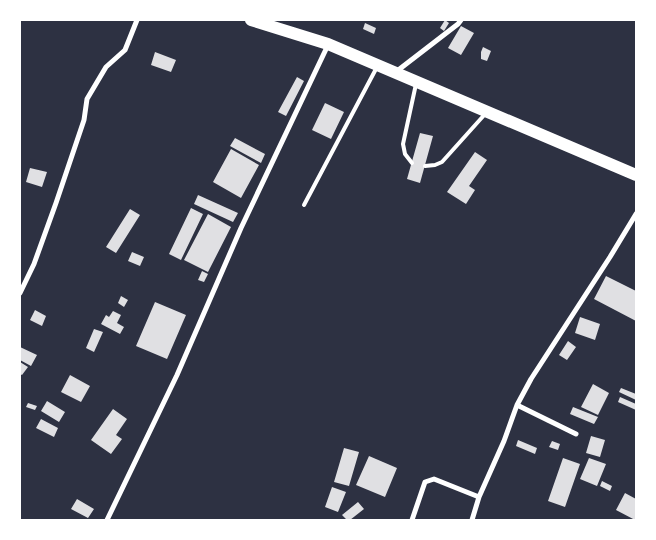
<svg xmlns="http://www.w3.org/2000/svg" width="656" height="540" viewBox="0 0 656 540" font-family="'Fira Sans',sans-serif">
	<rect width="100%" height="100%" fill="#2d3142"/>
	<!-- building -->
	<path fill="#e0e0e3" d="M 445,20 L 449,23 L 444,31 L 440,28 Z
		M 365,23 L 376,28 L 374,34 L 363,29 Z
		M 461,26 L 474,33 L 461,55 L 448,48 Z
		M 483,47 L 491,51 L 487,61 L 481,59 L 481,52 Z
		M 155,52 L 176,60 L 171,72 L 151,65 Z
		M 297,77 L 304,81 L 286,116 L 278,112 Z
		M 325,103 L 344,112 L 331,139 L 312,130 Z
		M 420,133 L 433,136 L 420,183 L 407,179 Z
		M 235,138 L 265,154 L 261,163 L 230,146 Z
		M 231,149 L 259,165 L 241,198 L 213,182 Z
		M 475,152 L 487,160 L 469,186 L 475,190 L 466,204 L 447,192 Z
		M 30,168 L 47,172 L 42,187 L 26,182 Z
		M 198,195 L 238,213 L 233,222 L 194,204 Z
		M 191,208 L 203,214 L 181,260 L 169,254 Z
		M 130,209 L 140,215 L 116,253 L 106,247 Z
		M 208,214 L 231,227 L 208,272 L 184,260 Z
		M 132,252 L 144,257 L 140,266 L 128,261 Z
		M 202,271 L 208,274 L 204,282 L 198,280 Z
		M 606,276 L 636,291 L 636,321 L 594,299 Z
		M 121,296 L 128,300 L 124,307 L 118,303 Z
		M 155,302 L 186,315 L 167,359 L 136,346 Z
		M 35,310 L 46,316 L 42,326 L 30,320 Z
		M 113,311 L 121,315 L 117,323 L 124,327 L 120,334 L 101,324 L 106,315 L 109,317 Z
		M 580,317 L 600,324 L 595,340 L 575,333 Z
		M 94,329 L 103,332 L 94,352 L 86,348 Z
		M 568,341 L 576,347 L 567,360 L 559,355 Z
		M 20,347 L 37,355 L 31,366 L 20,360 Z
		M 20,362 L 28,367 L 22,375 L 20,374 Z
		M 70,375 L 90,386 L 81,402 L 61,392 Z
		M 593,384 L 609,393 L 598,415 L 581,407 Z
		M 621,388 L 636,394 L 636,400 L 619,392 Z
		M 620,397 L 636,404 L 636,410 L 618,402 Z
		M 47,401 L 65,412 L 59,422 L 41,411 Z
		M 28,403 L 37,406 L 35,410 L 26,407 Z
		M 573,407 L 598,417 L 594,424 L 570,414 Z
		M 113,409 L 127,419 L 116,435 L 122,439 L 111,454 L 91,440 Z
		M 41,419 L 58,428 L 54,437 L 36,428 Z
		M 591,436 L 605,440 L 600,457 L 586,453 Z
		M 518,440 L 537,448 L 535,454 L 516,446 Z
		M 552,441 L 560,444 L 558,450 L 549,447 Z
		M 344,448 L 359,452 L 349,486 L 334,482 Z
		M 369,456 L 397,468 L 385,497 L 356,485 Z
		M 563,458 L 580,464 L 565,507 L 548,501 Z
		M 589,458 L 606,464 L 597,486 L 580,479 Z
		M 602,481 L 612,486 L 610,491 L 600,486 Z
		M 332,487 L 346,492 L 338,512 L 325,507 Z
		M 625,493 L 636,499 L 635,520 L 616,510 Z
		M 77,499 L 94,509 L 88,518 L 71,509 Z
		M 358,502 L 364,509 L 350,520 L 347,520 L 342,515 Z"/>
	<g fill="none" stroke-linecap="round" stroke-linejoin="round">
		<!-- service -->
		<path stroke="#fff" stroke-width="4" d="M 412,163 L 405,154 L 403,144 L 416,84
			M 425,166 L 435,165 L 442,162 L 486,113
			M 304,205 L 377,67"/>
		<!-- minor -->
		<path stroke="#fff" stroke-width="5" d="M 397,71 L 458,24 L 461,20
			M 20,293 L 34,264 L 56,203 L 84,120 L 87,99 L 106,67 L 125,50 L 137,20
			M 517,405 L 576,434
			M 107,520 L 177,375 L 241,228 L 328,45
			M 412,520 L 425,482 L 434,479 L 479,497
			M 472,520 L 479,497 L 504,441 L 517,405 L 531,379 L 610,257 L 636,214"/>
		<!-- trunk -->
		<path stroke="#fff" stroke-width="12" d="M 251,20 L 328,44 L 636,175"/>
	</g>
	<!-- border -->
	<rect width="656" height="540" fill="none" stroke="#ffffff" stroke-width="42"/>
</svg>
